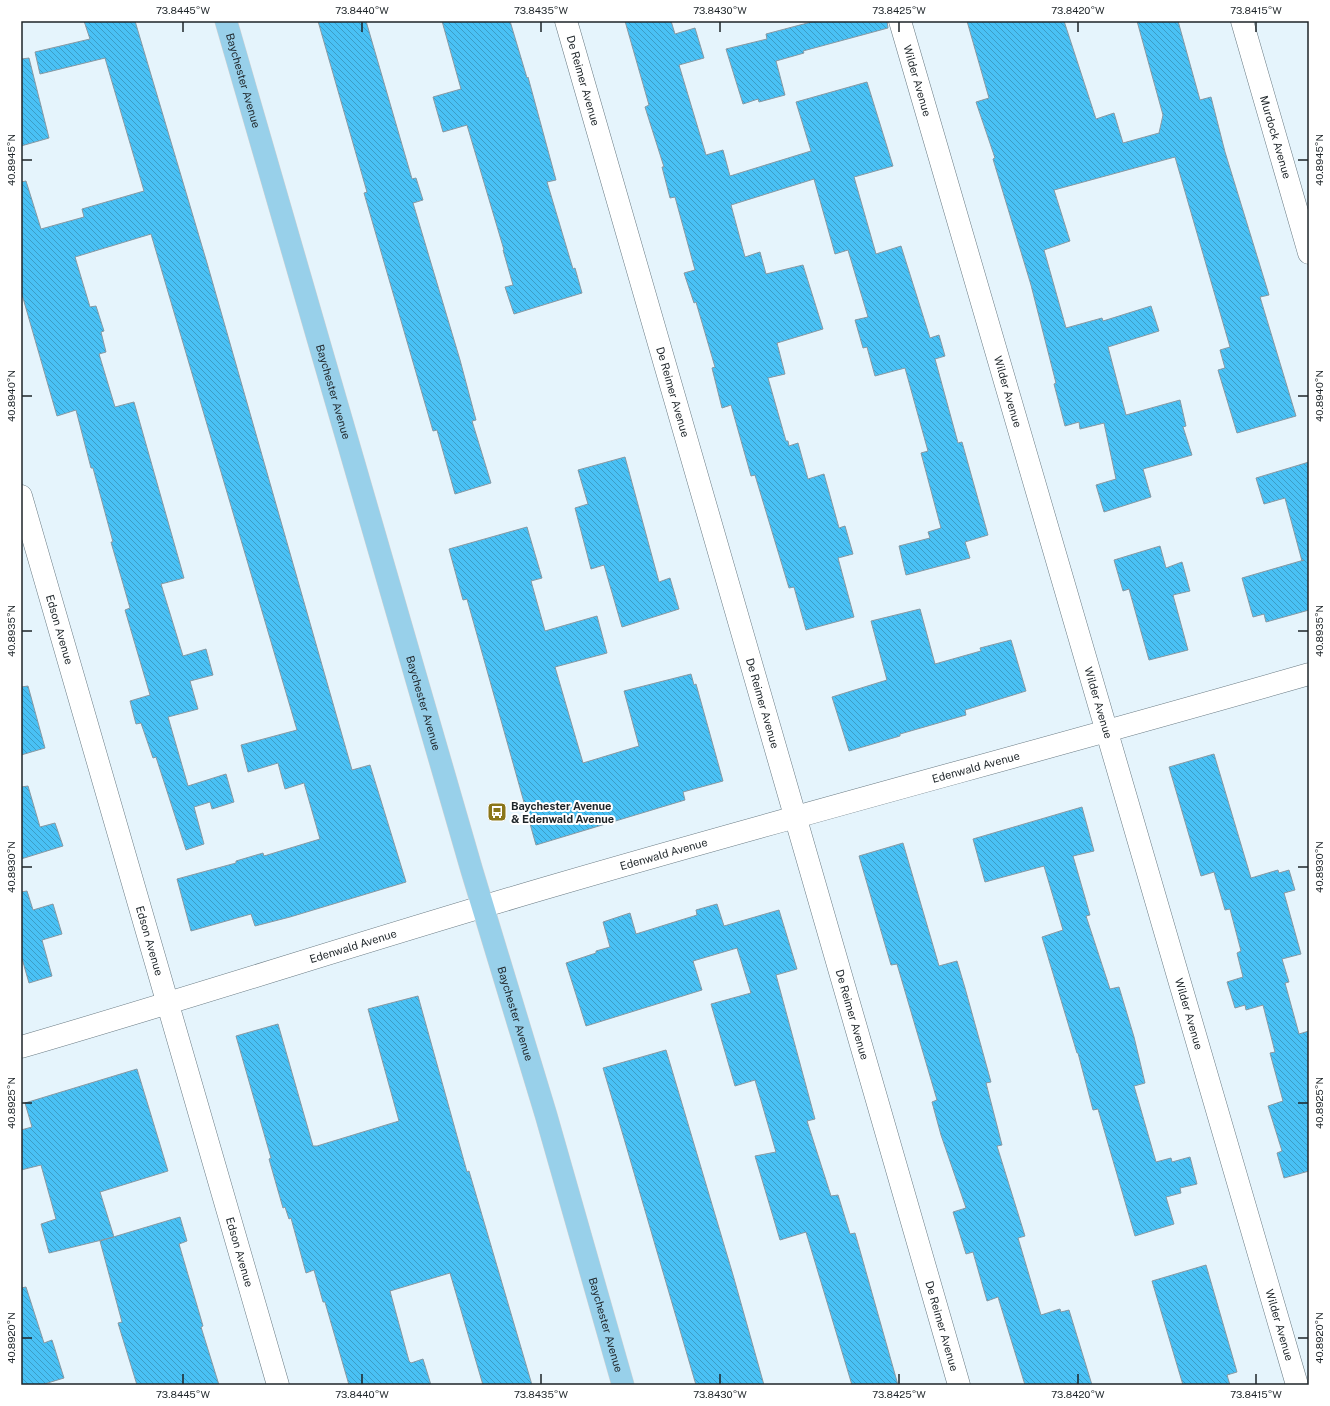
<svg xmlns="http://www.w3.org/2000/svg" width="1330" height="1406" viewBox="0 0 1330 1406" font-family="'Public Sans',sans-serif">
	<defs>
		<pattern id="building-back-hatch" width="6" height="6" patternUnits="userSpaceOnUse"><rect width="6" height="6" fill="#49c1f5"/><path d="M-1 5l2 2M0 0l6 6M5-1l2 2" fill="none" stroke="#3c9dc6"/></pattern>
	</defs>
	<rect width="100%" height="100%" fill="#e5f4fc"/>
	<!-- building -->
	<path fill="url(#building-back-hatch)" stroke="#8899a3" d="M 84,21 L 135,21 L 207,263 L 352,770 L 370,765 L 406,882 L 290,917 L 255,926 L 251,914 L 191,931 L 177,879 L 236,863 L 236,861 L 263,853 L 264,856 L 320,839 L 304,783 L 285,789 L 278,763 L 248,772 L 241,745 L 297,730 L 151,234 L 75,257 L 90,307 L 96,306 L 104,331 L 101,332 L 106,352 L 99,354 L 115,407 L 134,402 L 184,578 L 161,584 L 183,656 L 206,649 L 213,675 L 190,681 L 198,709 L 168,717 L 188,786 L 226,774 L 234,802 L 212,809 L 210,802 L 194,807 L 204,844 L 186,850 L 156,757 L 153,758 L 141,723 L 136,724 L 130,701 L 150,695 L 125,610 L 130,608 L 111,542 L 113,542 L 93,468 L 91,468 L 76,410 L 57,416 L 21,291 L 21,182 L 26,181 L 41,229 L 84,217 L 82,209 L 144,191 L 105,58 L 40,74 L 35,52 L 90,39 Z
		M 318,21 L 366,21 L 412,179 L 416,178 L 423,200 L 413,203 L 460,360 L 476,420 L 472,421 L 491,483 L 455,494 L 437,430 L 433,431 L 364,193 L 367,192 Z
		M 442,21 L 510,21 L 527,78 L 528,77 L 556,180 L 547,182 L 573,269 L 575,268 L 582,293 L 514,314 L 505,287 L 513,285 L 503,250 L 504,250 L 467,125 L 443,132 L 433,97 L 461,89 Z
		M 625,21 L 671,21 L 675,34 L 695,28 L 704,58 L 679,65 L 706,155 L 723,150 L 730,176 L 811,151 L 796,102 L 867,82 L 893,166 L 854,177 L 876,254 L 901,246 L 930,338 L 939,335 L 945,356 L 935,359 L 958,443 L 962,442 L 988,535 L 965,542 L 970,558 L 906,575 L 899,546 L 930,538 L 928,532 L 941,528 L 921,453 L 928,451 L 905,368 L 875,376 L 867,347 L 863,348 L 855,320 L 868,317 L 848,250 L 835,254 L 814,179 L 731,205 L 745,257 L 760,252 L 766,274 L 803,265 L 823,329 L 777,343 L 785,374 L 768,378 L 786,441 L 788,441 L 789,446 L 798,443 L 808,479 L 824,474 L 839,528 L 845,526 L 853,554 L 838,558 L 854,617 L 806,630 L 794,587 L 789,588 L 755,475 L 751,476 L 731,405 L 722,408 L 712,368 L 715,367 L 696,302 L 694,303 L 684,273 L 695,270 L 675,197 L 670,198 L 662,167 L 664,167 L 645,107 L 649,105 Z
		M 815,21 L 887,21 L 888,28 L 803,51 L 804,53 L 776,61 L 785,95 L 759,102 L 758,99 L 743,104 L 726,49 L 767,39 L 766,34 Z
		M 967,21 L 1064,21 L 1096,119 L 1114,113 L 1123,143 L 1159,133 L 1163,115 L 1137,21 L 1178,21 L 1200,100 L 1211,97 L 1225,152 L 1269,295 L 1260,297 L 1296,416 L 1237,433 L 1218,370 L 1225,368 L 1220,350 L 1230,347 L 1175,157 L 1054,190 L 1070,241 L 1044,250 L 1066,328 L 1102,318 L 1103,321 L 1151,306 L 1159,331 L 1108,347 L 1126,415 L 1180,400 L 1186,426 L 1183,427 L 1192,455 L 1143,469 L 1151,497 L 1104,512 L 1096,485 L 1116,479 L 1104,423 L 1080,429 L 1079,422 L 1065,426 L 1054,384 L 1056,383 L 1031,285 L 993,159 L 995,158 L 976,102 L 989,98 Z
		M 29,58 L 49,138 L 21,146 L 21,59 Z
		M 625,457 L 659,582 L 670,578 L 679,609 L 622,627 L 604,565 L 591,569 L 575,508 L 588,504 L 578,470 Z
		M 1309,462 L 1309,610 L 1266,622 L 1264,614 L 1253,617 L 1242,578 L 1304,560 L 1302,561 L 1285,498 L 1264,504 L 1256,478 Z
		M 527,527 L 542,578 L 531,581 L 545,631 L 597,616 L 607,653 L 555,667 L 583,763 L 639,746 L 624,691 L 691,674 L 694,685 L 696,684 L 723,781 L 683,792 L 685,800 L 536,845 L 467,599 L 463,600 L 449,549 Z
		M 1160,546 L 1166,568 L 1182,562 L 1190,591 L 1173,595 L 1188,650 L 1149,660 L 1129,589 L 1123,591 L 1114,560 Z
		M 920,609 L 935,664 L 981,651 L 980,648 L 1011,640 L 1026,691 L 965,710 L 966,715 L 900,734 L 900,736 L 849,751 L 832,697 L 887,680 L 871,621 Z
		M 28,686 L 45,748 L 21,755 L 21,687 Z
		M 1214,754 L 1251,878 L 1278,870 L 1279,873 L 1289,870 L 1295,890 L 1284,893 L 1301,954 L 1282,959 L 1289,982 L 1285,983 L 1299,1034 L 1309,1031 L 1309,1171 L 1284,1178 L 1277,1153 L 1282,1151 L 1268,1106 L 1283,1101 L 1270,1053 L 1275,1052 L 1263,1005 L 1246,1010 L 1245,1005 L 1235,1008 L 1227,982 L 1243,977 L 1237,953 L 1241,951 L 1230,909 L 1225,910 L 1214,872 L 1201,876 L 1169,767 Z
		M 28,786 L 40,827 L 55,823 L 63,846 L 21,859 L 21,787 Z
		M 1082,807 L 1094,851 L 1073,856 L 1090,915 L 1086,916 L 1110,989 L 1119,987 L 1134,1037 L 1145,1083 L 1134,1086 L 1156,1162 L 1171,1158 L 1172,1162 L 1190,1157 L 1197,1184 L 1180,1188 L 1181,1193 L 1166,1197 L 1174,1224 L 1135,1236 L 1098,1109 L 1093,1110 L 1078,1053 L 1077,1053 L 1042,937 L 1063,930 L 1044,866 L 985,882 L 973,839 Z
		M 903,843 L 939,966 L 957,961 L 965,988 L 991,1082 L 986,1083 L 1002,1145 L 997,1146 L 1025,1236 L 1018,1238 L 1041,1315 L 1060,1309 L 1061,1312 L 1069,1310 L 1092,1385 L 1025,1385 L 998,1297 L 987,1301 L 973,1252 L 966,1254 L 953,1212 L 966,1208 L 941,1135 L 932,1102 L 937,1100 L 897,964 L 891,965 L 859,856 Z
		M 27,891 L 33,910 L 53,904 L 62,934 L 42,940 L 52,976 L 29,983 L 21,955 L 21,892 Z
		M 717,904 L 724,926 L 779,910 L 797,969 L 776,975 L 815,1119 L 807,1121 L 831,1196 L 838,1195 L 850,1234 L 855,1233 L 898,1385 L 852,1385 L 806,1232 L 780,1240 L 755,1156 L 776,1152 L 755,1080 L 735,1086 L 711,1004 L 751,993 L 737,948 L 693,961 L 702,990 L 586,1026 L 566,963 L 596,953 L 596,951 L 610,947 L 603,922 L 630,913 L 636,934 L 697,915 L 696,910 Z
		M 418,996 L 467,1172 L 469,1171 L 532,1385 L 483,1385 L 450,1273 L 390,1291 L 409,1361 L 411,1363 L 423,1359 L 431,1385 L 349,1385 L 325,1302 L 323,1302 L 314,1270 L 306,1273 L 291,1218 L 289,1219 L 285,1207 L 283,1208 L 269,1159 L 271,1158 L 236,1036 L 278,1024 L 313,1146 L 317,1146 L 399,1121 L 368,1009 Z
		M 666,1050 L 733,1275 L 764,1385 L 696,1385 L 623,1135 L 603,1068 Z
		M 137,1069 L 168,1171 L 100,1192 L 114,1237 L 49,1253 L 41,1224 L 56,1219 L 41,1165 L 21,1170 L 21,1130 L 32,1127 L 25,1103 Z
		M 180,1217 L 187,1241 L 179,1244 L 203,1326 L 201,1327 L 219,1385 L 137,1385 L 118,1323 L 122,1322 L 100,1241 Z
		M 1206,1265 L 1237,1372 L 1227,1375 L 1230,1385 L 1183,1385 L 1152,1281 Z
		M 26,1287 L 44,1343 L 52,1340 L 64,1378 L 41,1385 L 21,1385 L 21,1288 Z"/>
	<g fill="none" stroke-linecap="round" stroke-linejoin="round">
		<defs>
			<g id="street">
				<path id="s1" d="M 566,21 L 959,1385"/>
				<path id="s2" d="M 900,21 L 1297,1385"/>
				<path id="s3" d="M 1242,21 L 1309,253"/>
				<path id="s4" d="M 21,496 L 278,1385"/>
				<path id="s5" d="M 21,1047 C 200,995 377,937 556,885 C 806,812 1059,746 1309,674"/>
			</g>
			<g id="primary">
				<path id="s6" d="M 226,21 L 472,871 L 546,1115 L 623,1385"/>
			</g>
		</defs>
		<!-- street casing -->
		<use href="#street" stroke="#697a83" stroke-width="23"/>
		<!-- primary casing -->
		<use href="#primary" stroke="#d2d3d4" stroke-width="23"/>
		<!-- street -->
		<use href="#street" stroke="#fff" stroke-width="22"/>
		<!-- primary -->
		<use href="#primary" stroke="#98d0ea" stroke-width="22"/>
	</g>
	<!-- ticks -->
	<path fill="none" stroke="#1e2529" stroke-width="1.5" d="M 183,22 L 183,32M 362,22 L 362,32M 541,22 L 541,32M 720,22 L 720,32M 899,22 L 899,32M 1078,22 L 1078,32M 1256,22 L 1256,32M 22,160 L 32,160M 1298,160 L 1308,160M 22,396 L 32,396M 1298,396 L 1308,396M 22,631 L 32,631M 1298,631 L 1308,631M 22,867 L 32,867M 1298,867 L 1308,867M 22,1103 L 32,1103M 1298,1103 L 1308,1103M 22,1338 L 32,1338M 1298,1338 L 1308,1338M 183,1374 L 183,1384M 362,1374 L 362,1384M 541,1374 L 541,1384M 720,1374 L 720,1384M 899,1374 L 899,1384M 1078,1374 L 1078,1384M 1256,1374 L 1256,1384"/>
	<!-- icons -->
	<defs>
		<symbol id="bus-square" viewBox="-11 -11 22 22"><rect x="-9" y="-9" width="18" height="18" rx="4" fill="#8a761a" stroke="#fff"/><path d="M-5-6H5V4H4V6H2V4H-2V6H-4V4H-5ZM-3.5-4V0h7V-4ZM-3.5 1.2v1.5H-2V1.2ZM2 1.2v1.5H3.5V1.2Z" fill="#fff"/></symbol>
	</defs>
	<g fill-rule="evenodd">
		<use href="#bus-square" x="486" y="801" width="22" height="22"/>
	</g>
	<g text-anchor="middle" stroke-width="4" stroke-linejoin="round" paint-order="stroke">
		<!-- street labels -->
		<g font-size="11" fill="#1e2529" stroke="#fff">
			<text dy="4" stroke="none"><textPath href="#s1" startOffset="62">De Reimer Avenue</textPath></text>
			<text dy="4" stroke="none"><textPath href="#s6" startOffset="62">Baychester Avenue</textPath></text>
			<text dy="4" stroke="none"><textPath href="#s2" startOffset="62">Wilder Avenue</textPath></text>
			<text dy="4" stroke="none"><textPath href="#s3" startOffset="121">Murdock Avenue</textPath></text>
			<text dy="4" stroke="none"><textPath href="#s6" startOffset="386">Baychester Avenue</textPath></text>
			<text dy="4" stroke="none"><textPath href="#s1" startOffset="386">De Reimer Avenue</textPath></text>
			<text dy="4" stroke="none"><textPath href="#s2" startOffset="386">Wilder Avenue</textPath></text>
			<text dy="4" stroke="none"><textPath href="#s4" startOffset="139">Edson Avenue</textPath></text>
			<text dy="4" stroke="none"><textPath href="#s6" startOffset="710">Baychester Avenue</textPath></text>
			<text dy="4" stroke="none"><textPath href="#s1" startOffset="710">De Reimer Avenue</textPath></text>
			<text dy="4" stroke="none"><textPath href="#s2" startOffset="710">Wilder Avenue</textPath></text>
			<text dy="4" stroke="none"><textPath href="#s5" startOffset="995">Edenwald Avenue</textPath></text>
			<text dy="4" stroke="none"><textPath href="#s5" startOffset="671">Edenwald Avenue</textPath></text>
			<text dy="4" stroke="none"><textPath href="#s4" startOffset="463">Edson Avenue</textPath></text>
			<text dy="4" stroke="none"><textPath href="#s5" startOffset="347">Edenwald Avenue</textPath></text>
			<text dy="4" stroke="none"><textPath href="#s6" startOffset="1034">Baychester Avenue</textPath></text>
			<text dy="4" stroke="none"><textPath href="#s2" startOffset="1034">Wilder Avenue</textPath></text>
			<text dy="4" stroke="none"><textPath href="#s1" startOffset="1034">De Reimer Avenue</textPath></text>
			<text dy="4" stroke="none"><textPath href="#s4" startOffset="787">Edson Avenue</textPath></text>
			<text dy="4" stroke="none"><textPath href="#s6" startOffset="1358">Baychester Avenue</textPath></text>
			<text dy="4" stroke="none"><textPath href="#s2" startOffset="1358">Wilder Avenue</textPath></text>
			<text dy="4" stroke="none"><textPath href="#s1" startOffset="1358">De Reimer Avenue</textPath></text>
		</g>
		<!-- poi labels -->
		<g font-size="11" font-weight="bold" fill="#1e2529" stroke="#fff" text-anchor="start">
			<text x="511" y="810">Baychester Avenue<tspan x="511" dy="13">&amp; Edenwald Avenue</tspan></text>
		</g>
	</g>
	<!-- border -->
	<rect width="1330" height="1406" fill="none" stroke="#ffffff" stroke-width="44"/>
	<rect x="22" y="22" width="1286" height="1362" fill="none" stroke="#1e2529" stroke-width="1.5"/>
	<g font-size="10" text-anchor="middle" fill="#1e2529">
		<text x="183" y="14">73.8445°W</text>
		<text x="362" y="14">73.8440°W</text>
		<text x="541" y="14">73.8435°W</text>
		<text x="720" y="14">73.8430°W</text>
		<text x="899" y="14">73.8425°W</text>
		<text x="1078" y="14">73.8420°W</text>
		<text x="1256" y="14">73.8415°W</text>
		<text transform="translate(11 160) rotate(-90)" y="4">40.8945°N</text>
		<text transform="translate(1319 160) rotate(-90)" y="4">40.8945°N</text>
		<text transform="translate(11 396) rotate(-90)" y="4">40.8940°N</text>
		<text transform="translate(1319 396) rotate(-90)" y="4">40.8940°N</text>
		<text transform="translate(11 631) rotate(-90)" y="4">40.8935°N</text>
		<text transform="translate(1319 631) rotate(-90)" y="4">40.8935°N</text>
		<text transform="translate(11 867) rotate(-90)" y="4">40.8930°N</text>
		<text transform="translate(1319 867) rotate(-90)" y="4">40.8930°N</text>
		<text transform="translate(11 1103) rotate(-90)" y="4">40.8925°N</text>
		<text transform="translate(1319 1103) rotate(-90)" y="4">40.8925°N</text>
		<text transform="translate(11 1338) rotate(-90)" y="4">40.8920°N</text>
		<text transform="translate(1319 1338) rotate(-90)" y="4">40.8920°N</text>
		<text x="183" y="1398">73.8445°W</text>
		<text x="362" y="1398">73.8440°W</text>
		<text x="541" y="1398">73.8435°W</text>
		<text x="720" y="1398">73.8430°W</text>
		<text x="899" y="1398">73.8425°W</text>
		<text x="1078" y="1398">73.8420°W</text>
		<text x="1256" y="1398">73.8415°W</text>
	</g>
</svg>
